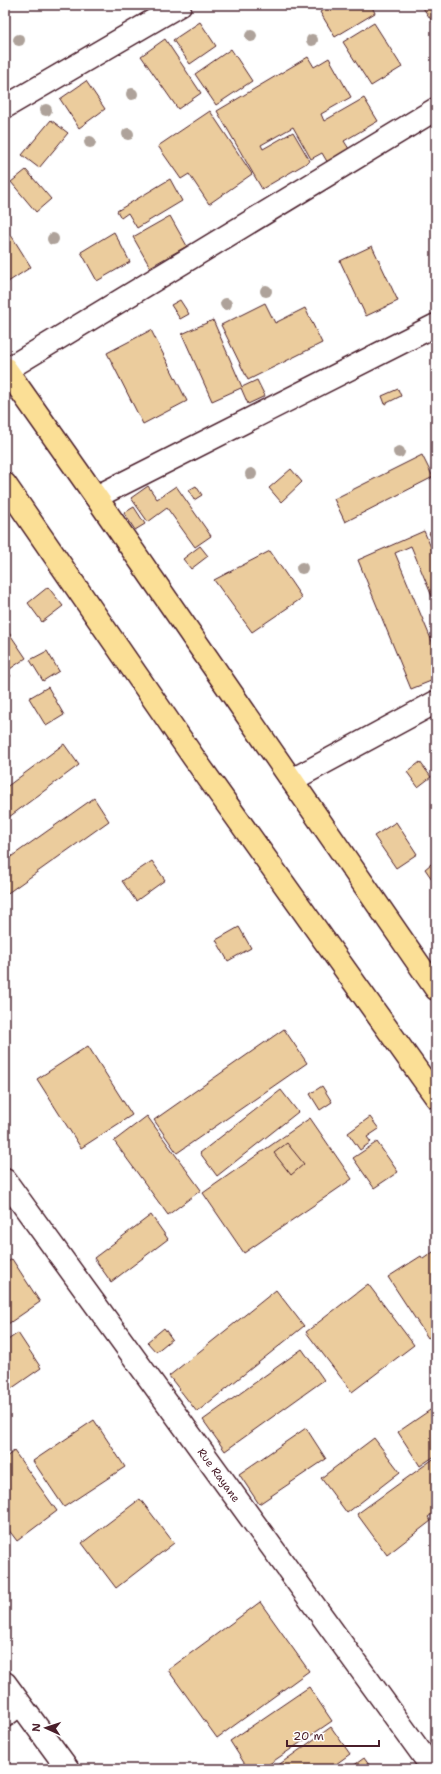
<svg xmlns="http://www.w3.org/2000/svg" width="441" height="1774" viewBox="0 0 441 1774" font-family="'Shantell Sans',sans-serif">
	<rect width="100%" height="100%" fill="#fff"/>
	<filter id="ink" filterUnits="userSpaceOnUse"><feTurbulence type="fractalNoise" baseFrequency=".025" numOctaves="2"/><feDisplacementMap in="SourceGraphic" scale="8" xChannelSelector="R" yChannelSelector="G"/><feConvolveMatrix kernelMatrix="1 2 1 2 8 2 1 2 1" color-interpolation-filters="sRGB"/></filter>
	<g filter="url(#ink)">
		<!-- building -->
		<path fill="#ebcc9d" stroke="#4a1f2b" d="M 320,5 L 371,5 L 375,13 L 335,37 L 320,12 L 323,10 Z
			M 421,5 L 436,5 L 436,22 L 434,24 Z
			M 200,22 L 216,46 L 190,64 L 173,40 Z
			M 374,23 L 402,67 L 371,86 L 343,42 Z
			M 165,39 L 201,93 L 178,109 L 141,56 Z
			M 231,49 L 252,81 L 216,105 L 195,74 Z
			M 308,57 L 314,67 L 329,58 L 351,97 L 321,114 L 324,121 L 364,98 L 378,121 L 344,141 L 351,152 L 329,165 L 322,153 L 311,159 L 293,127 L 261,145 L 263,149 L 293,132 L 310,161 L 262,189 L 217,111 Z
			M 86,81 L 105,109 L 79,128 L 60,99 Z
			M 210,111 L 252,174 L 209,204 L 189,174 L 181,179 L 158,146 Z
			M 51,120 L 68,133 L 39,168 L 22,155 Z
			M 26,170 L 51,199 L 36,212 L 11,182 Z
			M 170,179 L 182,201 L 137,228 L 128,213 L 121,218 L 117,211 Z
			M 170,216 L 187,246 L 150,267 L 133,237 Z
			M 114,232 L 130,262 L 97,281 L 81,252 Z
			M 11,235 L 31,267 L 5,284 L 5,239 Z
			M 372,246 L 398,301 L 366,316 L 340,261 Z
			M 180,300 L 189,314 L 180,319 L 171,305 Z
			M 265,303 L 275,323 L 305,308 L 322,343 L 248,380 L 221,325 Z
			M 213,320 L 242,387 L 257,380 L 265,396 L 248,404 L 241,388 L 212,401 L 182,334 Z
			M 151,330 L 187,401 L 143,424 L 107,353 Z
			M 398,389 L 401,396 L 385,404 L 382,396 Z
			M 422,455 L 433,477 L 345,522 L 334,499 Z
			M 291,469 L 302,482 L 281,502 L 269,488 Z
			M 148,486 L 157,499 L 176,486 L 211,536 L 195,547 L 167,508 L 148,522 L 131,498 Z
			M 196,486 L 202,495 L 194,500 L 189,490 Z
			M 134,507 L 145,524 L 135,530 L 124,513 Z
			M 436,530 L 436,547 L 429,533 Z
			M 424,531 L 436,559 L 436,606 L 411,546 L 395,553 L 436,651 L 436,679 L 411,689 L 358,560 Z
			M 200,546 L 208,556 L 191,569 L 183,559 Z
			M 270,551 L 302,598 L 252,632 L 214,580 Z
			M 48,587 L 63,606 L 42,622 L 28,603 Z
			M 5,627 L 26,658 L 7,671 L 11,676 L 5,681 Z
			M 47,651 L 59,671 L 43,681 L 30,660 Z
			M 48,687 L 64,715 L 46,726 L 29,698 Z
			M 64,744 L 79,765 L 5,820 L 5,788 Z
			M 420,762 L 431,777 L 418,787 L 407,772 Z
			M 94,798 L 109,821 L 5,895 L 5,861 Z
			M 396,822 L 417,854 L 396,868 L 374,836 Z
			M 436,860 L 436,885 L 425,869 Z
			M 152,861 L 165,880 L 136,901 L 122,881 Z
			M 239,927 L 251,948 L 228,961 L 216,940 Z
			M 284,1029 L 307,1063 L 177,1153 L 154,1120 Z
			M 88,1046 L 132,1115 L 81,1148 L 37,1079 Z
			M 322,1086 L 332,1102 L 320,1110 L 310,1094 Z
			M 281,1090 L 298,1112 L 217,1176 L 200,1153 Z
			M 147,1116 L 201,1190 L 168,1215 L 114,1141 Z
			M 370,1117 L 379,1129 L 367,1137 L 371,1142 L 360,1150 L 348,1133 Z
			M 310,1118 L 352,1179 L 244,1253 L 203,1193 Z
			M 377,1142 L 398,1172 L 374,1188 L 353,1158 Z
			M 287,1143 L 304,1164 L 291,1175 L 274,1153 Z
			M 151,1215 L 168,1239 L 111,1282 L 94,1258 Z
			M 436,1250 L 436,1333 L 428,1338 L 388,1277 L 421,1256 L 423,1259 Z
			M 12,1259 L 40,1302 L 5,1326 L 5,1264 Z
			M 368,1284 L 414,1345 L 352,1392 L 306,1332 Z
			M 276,1290 L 304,1326 L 197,1412 L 169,1376 Z
			M 164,1328 L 172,1339 L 156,1352 L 147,1342 Z
			M 18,1333 L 41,1368 L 5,1393 L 5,1342 Z
			M 302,1349 L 324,1380 L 225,1451 L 203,1420 Z
			M 436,1406 L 436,1455 L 420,1466 L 398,1432 Z
			M 94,1420 L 125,1467 L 64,1507 L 33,1461 Z
			M 306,1428 L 326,1459 L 259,1504 L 239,1474 Z
			M 374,1438 L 400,1472 L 347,1513 L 321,1478 Z
			M 14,1451 L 57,1511 L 17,1541 L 5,1525 L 5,1458 Z
			M 436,1457 L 436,1511 L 428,1517 L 431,1521 L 387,1555 L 357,1514 Z
			M 140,1499 L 174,1543 L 116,1588 L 82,1543 Z
			M 260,1602 L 309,1671 L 217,1738 L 168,1670 Z
			M 309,1687 L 332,1721 L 262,1769 L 248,1769 L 230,1741 Z
			M 331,1727 L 350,1754 L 329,1769 L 273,1769 Z
			M 364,1758 L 372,1769 L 349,1769 Z"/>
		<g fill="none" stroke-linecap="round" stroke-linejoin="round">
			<defs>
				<path id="minor" d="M 5,107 L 180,5
					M 6,370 L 436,109
					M 96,497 L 436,325
					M 292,780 L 436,702
					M 5,1180 L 433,1769
					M 5,1683 L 68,1769
					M 5,1716 L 20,1704"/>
				<path id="primary" d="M 5,368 L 96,497 L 436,989
					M 5,484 L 194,758 L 436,1097"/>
			</defs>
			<!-- minor casing -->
			<use href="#minor" stroke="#4a1f2b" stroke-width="25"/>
			<!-- primary casing -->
			<use href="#primary" stroke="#4a1f2b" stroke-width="25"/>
			<!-- minor -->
			<use href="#minor" stroke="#fff" stroke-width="22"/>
			<!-- primary -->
			<use href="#primary" stroke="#fbdf96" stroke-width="22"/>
		</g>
		<!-- trees -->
		<g fill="#aea29a">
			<circle cx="251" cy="36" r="6"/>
			<circle cx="19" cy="40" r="6"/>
			<circle cx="312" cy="40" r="6"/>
			<circle cx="132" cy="94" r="6"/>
			<circle cx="46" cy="110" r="6"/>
			<circle cx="128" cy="134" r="6"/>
			<circle cx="90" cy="142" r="6"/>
			<circle cx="53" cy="239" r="6"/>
			<circle cx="266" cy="291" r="6"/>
			<circle cx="226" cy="304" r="6"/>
			<circle cx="399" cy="452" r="6"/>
			<circle cx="251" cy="474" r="6"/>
			<circle cx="302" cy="568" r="6"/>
		</g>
	</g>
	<g text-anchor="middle" stroke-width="3.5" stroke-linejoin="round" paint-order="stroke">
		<!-- street labels -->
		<g font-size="11" fill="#4a1f2b" stroke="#fff">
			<text transform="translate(219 1475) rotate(54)" y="4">Rue Rayane</text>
		</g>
	</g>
	<!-- margin -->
	<rect width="441" height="1774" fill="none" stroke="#fff" stroke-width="20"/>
	<rect x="10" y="10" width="421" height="1754" fill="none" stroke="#4a1f2b" stroke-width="1.5" filter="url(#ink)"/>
	<!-- north arrow -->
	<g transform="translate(46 1728) rotate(273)" stroke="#ffffff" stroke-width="3" paint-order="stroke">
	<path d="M0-3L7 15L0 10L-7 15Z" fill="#4a1f2b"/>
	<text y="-6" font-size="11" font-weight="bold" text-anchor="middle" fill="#4a1f2b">N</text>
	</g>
	<!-- scale -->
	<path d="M287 1740v6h92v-6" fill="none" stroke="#4a1f2b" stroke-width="2"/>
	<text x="293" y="1740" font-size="12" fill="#4a1f2b" stroke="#ffffff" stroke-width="3" paint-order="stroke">20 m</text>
</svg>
